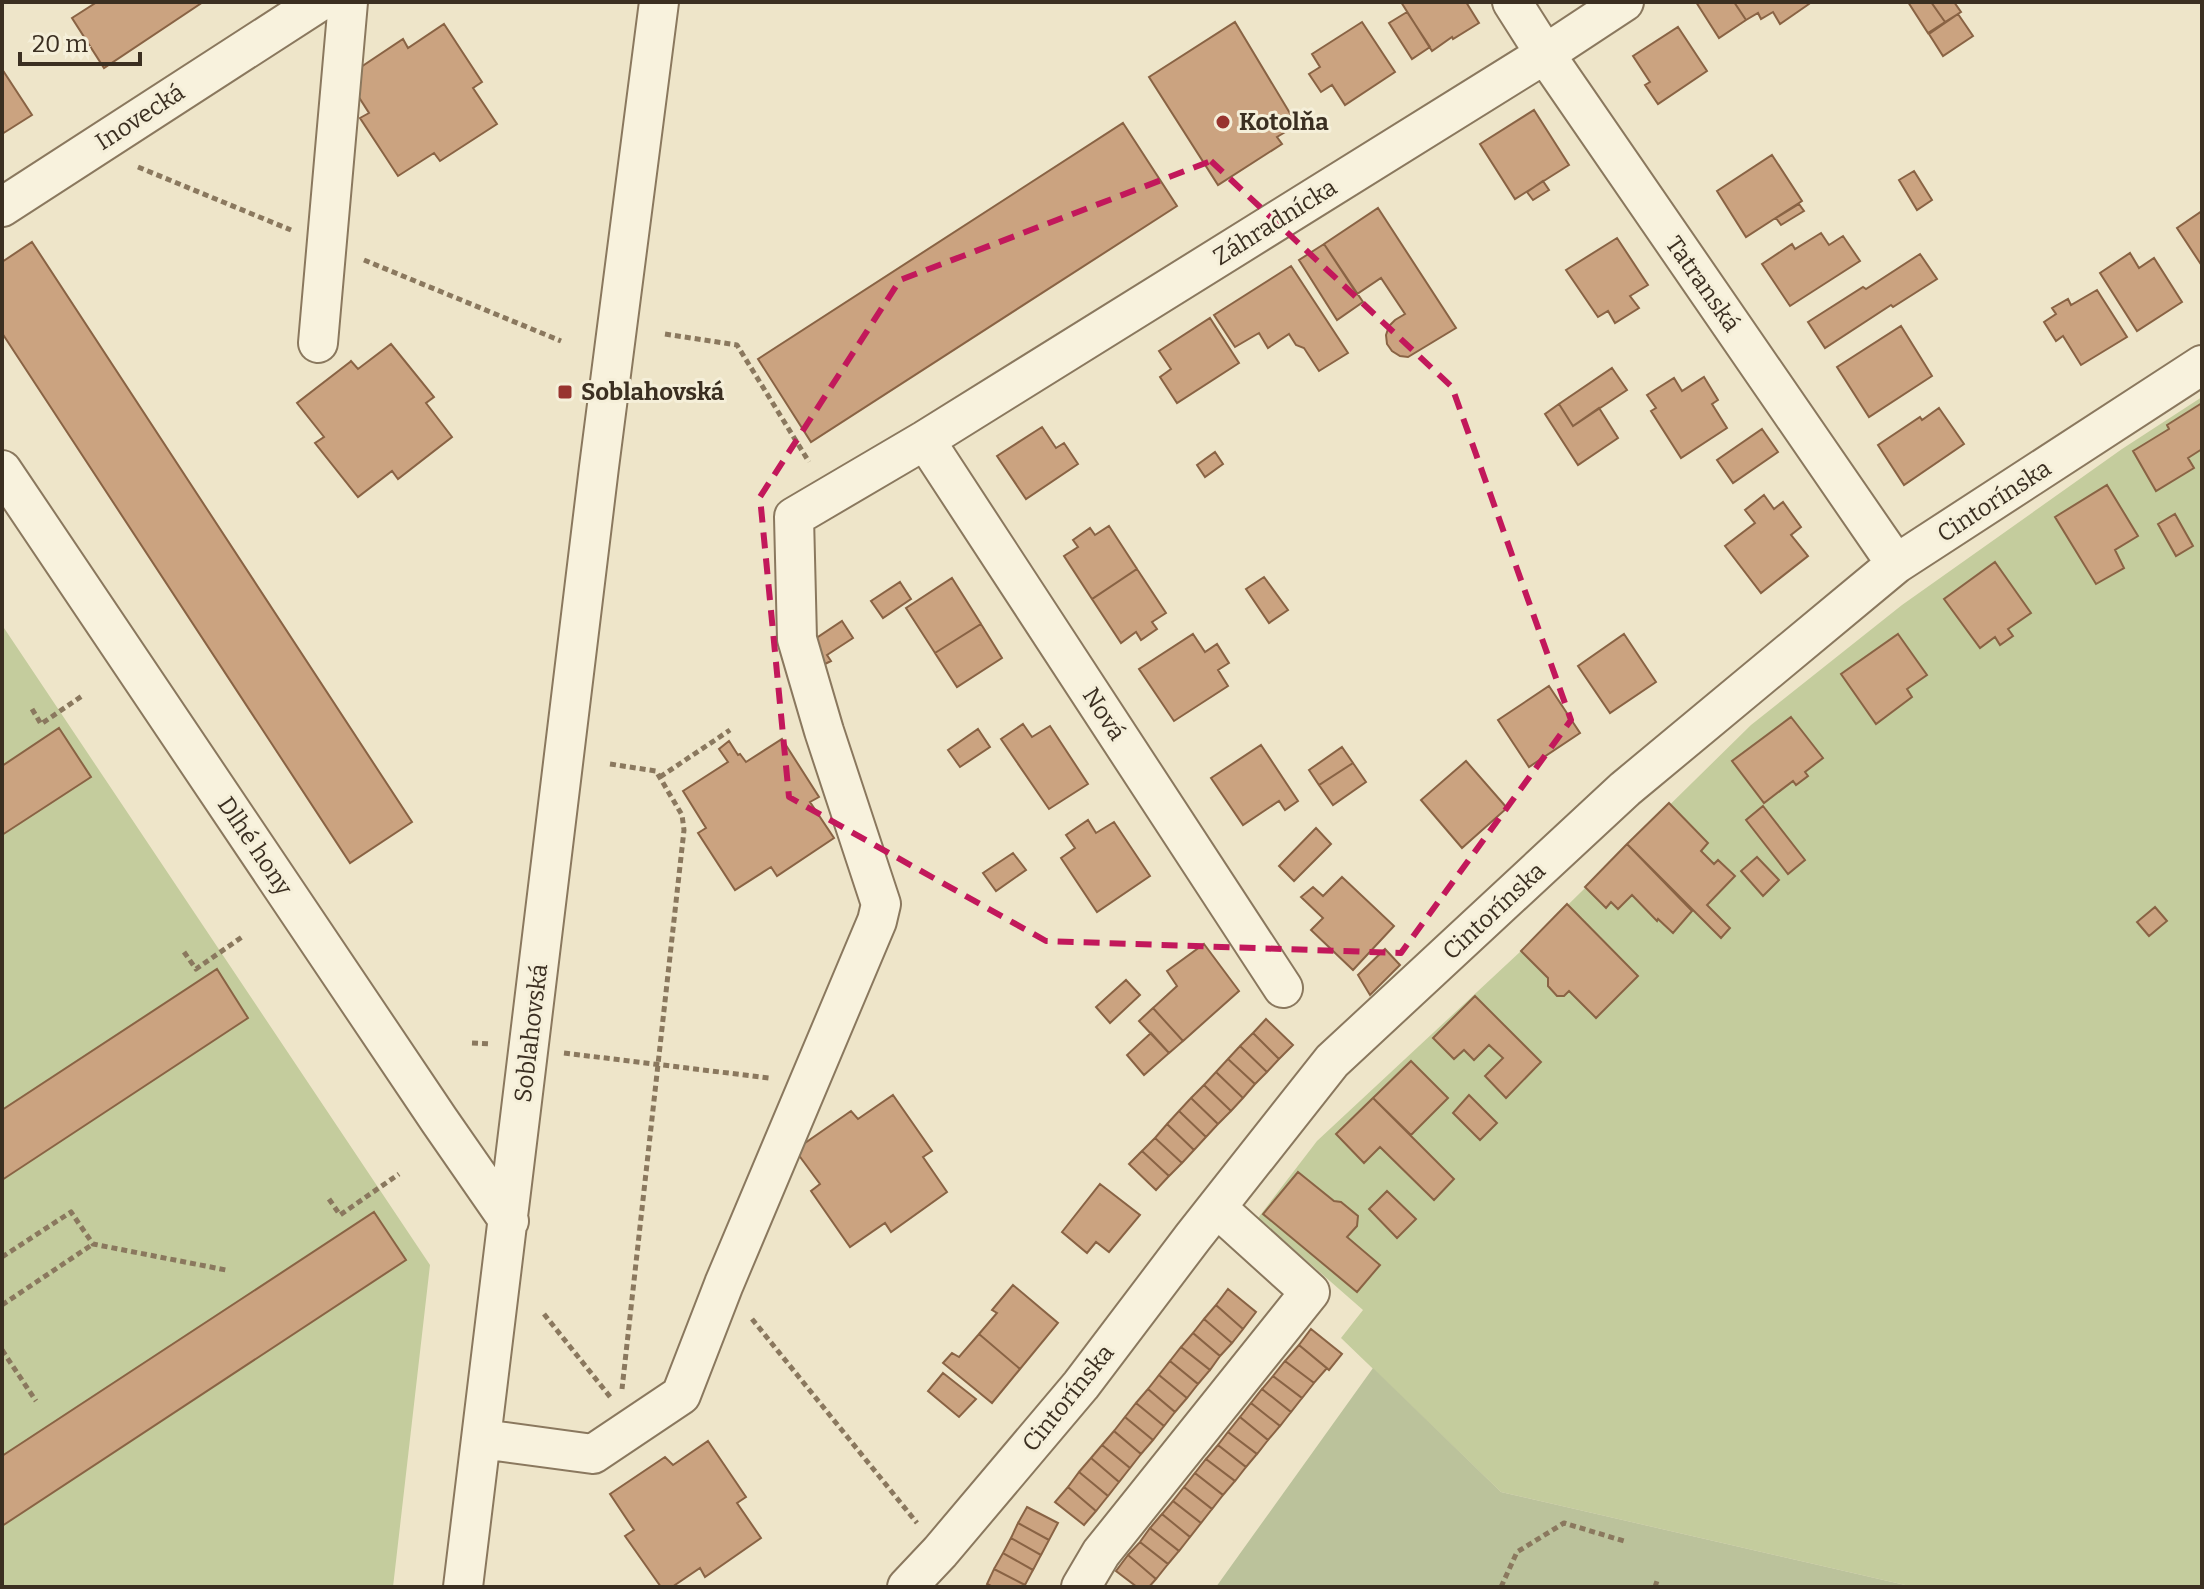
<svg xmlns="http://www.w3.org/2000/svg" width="2204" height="1589" viewBox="0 0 2204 1589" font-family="Bitter,serif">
	<rect width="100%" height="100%" fill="#eee5c9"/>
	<!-- green -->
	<path fill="#c4cc9d" d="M 2202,397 L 2202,1587 L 1914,1587 L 1501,1492 L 1341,1338 L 1363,1310 L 1258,1218 L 1317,1141 L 1521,951 L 1751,725 L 1902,605 L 2122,449 Z
		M 2,625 L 430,1265 L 393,1587 L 2,1587 Z"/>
	<!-- cemetery -->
	<path fill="#bbc29b" d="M 1373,1368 L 1501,1492 L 1914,1587 L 1216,1587 Z"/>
	<!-- building -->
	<path fill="#cba380" stroke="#896344" stroke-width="2" d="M 97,2 L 203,2 L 104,68 L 72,18 Z
		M 1401,2 L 1466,2 L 1479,23 L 1453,39 L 1452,37 L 1432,51 Z
		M 1696,2 L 1734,2 L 1746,20 L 1719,38 Z
		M 1734,2 L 1808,2 L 1809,4 L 1780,24 L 1773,12 L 1761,19 L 1758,13 L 1746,20 Z
		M 1908,2 L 1931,2 L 1945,22 L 1928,33 Z
		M 1931,2 L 1954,2 L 1961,12 L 1945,22 Z
		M 1407,12 L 1430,47 L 1412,59 L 1389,23 Z
		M 1958,14 L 1973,36 L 1943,56 L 1929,34 Z
		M 1235,22 L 1297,125 L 1277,137 L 1282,144 L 1218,185 L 1149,77 Z
		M 1362,22 L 1395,72 L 1345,105 L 1332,85 L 1321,92 L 1309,74 L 1320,67 L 1312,54 Z
		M 444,24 L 482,82 L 473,88 L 497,124 L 440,161 L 434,153 L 398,176 L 360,118 L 369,113 L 346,77 L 403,39 L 408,48 Z
		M 1678,27 L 1707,71 L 1658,104 L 1645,85 L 1650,82 L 1633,56 Z
		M 2,69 L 32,115 L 2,134 Z
		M 1534,110 L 1569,165 L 1515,199 L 1480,144 Z
		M 1123,123 L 1177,206 L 811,442 L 758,359 Z
		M 1772,155 L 1802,201 L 1746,237 L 1717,191 Z
		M 1914,171 L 1932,200 L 1917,210 L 1899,180 Z
		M 1543,181 L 1549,190 L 1533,200 L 1527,192 Z
		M 1799,204 L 1804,211 L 1781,225 L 1776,218 Z
		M 1378,208 L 1456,328 L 1408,357 L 1400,356 L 1392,351 L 1387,344 L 1386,335 L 1389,326 L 1395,320 L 1405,314 L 1381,278 L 1357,294 L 1324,244 Z
		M 2202,211 L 2202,266 L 2177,228 Z
		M 1821,233 L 1829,245 L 1843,236 L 1860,261 L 1790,306 L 1762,264 L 1792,244 L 1795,249 Z
		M 1617,238 L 1648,285 L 1630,296 L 1639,308 L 1615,323 L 1608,311 L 1598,317 L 1566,270 Z
		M 32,242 L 412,822 L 350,863 L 2,333 L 2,262 Z
		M 1324,244 L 1363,302 L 1337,320 L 1299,260 Z
		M 2130,253 L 2139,268 L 2154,258 L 2182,302 L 2137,331 L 2100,273 Z
		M 1920,254 L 1937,279 L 1893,307 L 1891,305 L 1825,348 L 1808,322 L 1863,287 L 1866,289 Z
		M 1291,266 L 1348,353 L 1319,371 L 1304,348 L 1296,345 L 1289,334 L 1268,348 L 1259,333 L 1235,347 L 1214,315 Z
		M 2097,290 L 2127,337 L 2081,365 L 2063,336 L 2056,341 L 2044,322 L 2056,314 L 2052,308 L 2068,299 L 2071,305 Z
		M 1210,318 L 1239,363 L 1177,403 L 1160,377 L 1171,369 L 1159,351 Z
		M 1901,326 L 1932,376 L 1869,417 L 1837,367 Z
		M 391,344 L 434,397 L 426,403 L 452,437 L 398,479 L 392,471 L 358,497 L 315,443 L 324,437 L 297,403 L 350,362 L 351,361 L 358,369 Z
		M 1612,368 L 1627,390 L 1573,426 L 1559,404 Z
		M 1704,377 L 1718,400 L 1712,404 L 1727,428 L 1681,458 L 1651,411 L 1656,408 L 1647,395 L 1674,378 L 1682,391 Z
		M 2202,403 L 2202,449 L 2188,458 L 2194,468 L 2156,491 L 2133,451 L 2169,429 L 2167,425 Z
		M 1559,404 L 1573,426 L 1599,408 L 1618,438 L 1578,465 L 1545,414 Z
		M 1939,408 L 1964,444 L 1904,485 L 1878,445 L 1920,417 L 1922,420 Z
		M 1042,427 L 1056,448 L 1064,443 L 1078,464 L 1026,499 L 997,456 Z
		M 1762,429 L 1778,452 L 1733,483 L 1717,460 Z
		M 1215,452 L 1223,464 L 1205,477 L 1197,465 Z
		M 2107,485 L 2138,536 L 2115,550 L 2124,568 L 2096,584 L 2055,517 Z
		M 1764,495 L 1774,509 L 1783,502 L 1801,527 L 1791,535 L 1808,556 L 1761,593 L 1725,546 L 1755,523 L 1745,510 Z
		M 2175,514 L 2193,546 L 2176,556 L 2158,524 Z
		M 1109,526 L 1137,569 L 1092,599 L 1064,556 L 1078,547 L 1073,540 L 1090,528 L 1095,535 Z
		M 1995,562 L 2031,613 L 2008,629 L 2013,636 L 2000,645 L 1995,637 L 1980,648 L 1944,599 Z
		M 1137,569 L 1166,613 L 1152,622 L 1157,629 L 1141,640 L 1136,632 L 1121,643 L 1092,599 Z
		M 1264,577 L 1288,610 L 1269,623 L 1246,589 Z
		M 952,578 L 981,624 L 935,653 L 906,608 Z
		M 900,582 L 911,599 L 883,618 L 871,601 Z
		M 842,621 L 853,638 L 827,655 L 831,661 L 823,665 L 815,639 Z
		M 981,624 L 1002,658 L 957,687 L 935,653 Z
		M 1193,634 L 1205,652 L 1217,644 L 1229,663 L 1218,670 L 1228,686 L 1174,721 L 1139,669 Z
		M 1624,634 L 1656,682 L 1610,713 L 1578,666 Z
		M 1898,634 L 1927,675 L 1907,689 L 1912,697 L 1876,724 L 1841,674 Z
		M 1549,686 L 1580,733 L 1529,767 L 1498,720 Z
		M 1791,717 L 1823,758 L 1805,772 L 1808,776 L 1796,785 L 1793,781 L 1764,803 L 1732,761 Z
		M 1023,724 L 1032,737 L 1050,726 L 1088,784 L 1049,809 L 1001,739 Z
		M 59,728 L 91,777 L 2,835 L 2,766 Z
		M 978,729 L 990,747 L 960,767 L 948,750 Z
		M 782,739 L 819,797 L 810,802 L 834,838 L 777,876 L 771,867 L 735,890 L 698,833 L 706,828 L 683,791 L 728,762 L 719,749 L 729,741 L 738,755 L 740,754 L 746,762 Z
		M 1261,745 L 1298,801 L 1285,810 L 1279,801 L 1243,825 L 1211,778 Z
		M 1342,747 L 1353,763 L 1319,785 L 1309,770 Z
		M 1466,761 L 1507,808 L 1462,848 L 1421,800 Z
		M 1353,763 L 1366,782 L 1333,805 L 1319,785 Z
		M 1669,803 L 1708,843 L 1701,851 L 1714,864 L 1718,860 L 1735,876 L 1707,905 L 1730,928 L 1721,938 L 1627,844 Z
		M 1763,806 L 1805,860 L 1788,874 L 1746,820 Z
		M 1088,820 L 1096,833 L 1114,822 L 1150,876 L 1097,912 L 1061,858 L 1075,848 L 1066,835 Z
		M 1316,828 L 1331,844 L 1294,881 L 1279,866 Z
		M 1627,844 L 1692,911 L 1673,933 L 1658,919 L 1657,921 L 1632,895 L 1618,909 L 1611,902 L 1606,908 L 1585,887 Z
		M 1013,853 L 1026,870 L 996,891 L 983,873 Z
		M 1757,857 L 1779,880 L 1763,896 L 1741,871 Z
		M 1342,877 L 1394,926 L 1353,970 L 1311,930 L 1323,918 L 1301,897 L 1313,887 L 1323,896 Z
		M 1567,904 L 1638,976 L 1596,1018 L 1569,991 L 1564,996 L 1557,996 L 1548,986 L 1548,978 L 1521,951 Z
		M 2155,907 L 2167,921 L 2149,936 L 2137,922 Z
		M 1204,944 L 1239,991 L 1183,1041 L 1153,1008 L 1177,986 L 1167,971 Z
		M 1385,949 L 1400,965 L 1370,995 L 1358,975 Z
		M 217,969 L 248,1018 L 2,1180 L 2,1110 Z
		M 1126,980 L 1140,995 L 1110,1023 L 1096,1007 Z
		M 1475,996 L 1541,1062 L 1506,1098 L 1485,1076 L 1503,1058 L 1489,1045 L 1474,1060 L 1464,1050 L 1454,1059 L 1433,1038 Z
		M 1153,1008 L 1183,1041 L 1169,1053 L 1139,1021 Z
		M 1266,1019 L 1293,1045 L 1279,1059 L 1253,1033 Z
		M 1151,1033 L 1169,1053 L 1144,1075 L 1127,1055 Z
		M 1253,1033 L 1279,1059 L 1267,1072 L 1240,1046 Z
		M 1240,1046 L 1267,1072 L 1255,1084 L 1228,1059 Z
		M 1228,1059 L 1255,1084 L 1243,1098 L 1216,1072 Z
		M 1411,1061 L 1448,1098 L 1411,1135 L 1373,1098 Z
		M 1216,1072 L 1243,1098 L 1231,1111 L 1204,1085 Z
		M 1204,1085 L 1231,1111 L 1218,1124 L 1191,1098 Z
		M 893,1095 L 932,1151 L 923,1157 L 947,1192 L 891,1232 L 885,1223 L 850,1247 L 811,1191 L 820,1184 L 795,1150 L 851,1111 L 858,1119 Z
		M 1469,1095 L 1497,1123 L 1480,1140 L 1453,1113 Z
		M 1191,1098 L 1218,1124 L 1206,1137 L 1179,1111 Z
		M 1373,1098 L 1454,1179 L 1434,1200 L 1380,1147 L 1364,1163 L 1336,1134 Z
		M 1179,1111 L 1206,1137 L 1194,1150 L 1167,1124 Z
		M 1167,1124 L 1194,1150 L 1182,1163 L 1155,1138 Z
		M 1155,1138 L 1182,1163 L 1169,1176 L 1142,1151 Z
		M 1142,1151 L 1169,1176 L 1156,1190 L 1129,1164 Z
		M 1298,1172 L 1334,1201 L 1341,1202 L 1358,1216 L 1357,1226 L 1347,1237 L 1380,1265 L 1357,1292 L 1263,1214 Z
		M 1100,1184 L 1140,1215 L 1109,1252 L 1096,1242 L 1087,1253 L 1062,1232 Z
		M 1387,1191 L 1416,1219 L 1397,1238 L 1369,1209 Z
		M 374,1212 L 406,1260 L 2,1526 L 2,1456 Z
		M 1013,1285 L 1058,1323 L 1020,1369 L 979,1334 L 997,1313 L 992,1310 Z
		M 1228,1289 L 1256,1312 L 1243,1329 L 1216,1305 Z
		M 1216,1305 L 1243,1329 L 1232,1343 L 1204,1319 Z
		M 1204,1319 L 1232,1343 L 1220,1356 L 1193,1333 Z
		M 1311,1329 L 1342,1354 L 1329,1370 L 1299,1345 Z
		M 1193,1333 L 1220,1356 L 1210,1370 L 1181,1347 Z
		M 979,1334 L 1020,1369 L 992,1403 L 943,1363 L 952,1353 L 959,1357 Z
		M 1299,1345 L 1327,1368 L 1314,1383 L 1285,1361 Z
		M 1181,1347 L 1210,1370 L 1198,1384 L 1170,1361 Z
		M 1170,1361 L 1198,1384 L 1187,1398 L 1159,1375 Z
		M 1285,1361 L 1314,1383 L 1302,1398 L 1273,1376 Z
		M 943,1373 L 976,1399 L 959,1417 L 928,1391 Z
		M 1159,1375 L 1187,1398 L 1175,1412 L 1148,1389 Z
		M 1273,1376 L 1302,1398 L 1291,1412 L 1262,1389 Z
		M 1148,1389 L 1175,1412 L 1164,1426 L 1136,1403 Z
		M 1262,1389 L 1291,1412 L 1280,1426 L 1251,1403 Z
		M 1136,1403 L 1164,1426 L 1153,1440 L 1125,1417 Z
		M 1251,1403 L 1280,1426 L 1268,1440 L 1240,1417 Z
		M 1125,1417 L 1153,1440 L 1141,1454 L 1114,1431 Z
		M 1240,1417 L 1268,1440 L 1257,1454 L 1228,1432 Z
		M 1114,1431 L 1141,1454 L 1130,1468 L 1102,1445 Z
		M 1228,1432 L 1257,1454 L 1246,1467 L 1218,1445 Z
		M 708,1441 L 746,1497 L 737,1503 L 761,1538 L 705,1577 L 700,1568 L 672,1587 L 661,1587 L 625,1536 L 634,1530 L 610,1494 L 665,1457 L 673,1465 Z
		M 1102,1445 L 1130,1468 L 1119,1482 L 1091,1458 Z
		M 1218,1445 L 1246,1467 L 1235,1481 L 1206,1459 Z
		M 1091,1458 L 1119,1482 L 1108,1496 L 1079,1472 Z
		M 1206,1459 L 1235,1481 L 1223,1495 L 1195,1473 Z
		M 1079,1472 L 1108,1496 L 1096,1511 L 1068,1487 Z
		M 1195,1473 L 1223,1495 L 1212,1509 L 1184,1487 Z
		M 1068,1487 L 1096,1511 L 1084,1525 L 1055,1502 Z
		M 1184,1487 L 1212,1509 L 1201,1523 L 1173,1501 Z
		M 1173,1501 L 1201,1523 L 1190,1537 L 1162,1514 Z
		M 1027,1507 L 1058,1523 L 1049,1540 L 1018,1523 Z
		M 1162,1514 L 1190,1537 L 1179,1551 L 1150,1528 Z
		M 1018,1523 L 1049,1540 L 1041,1555 L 1011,1538 Z
		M 1150,1528 L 1179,1551 L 1168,1564 L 1140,1542 Z
		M 1011,1538 L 1041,1555 L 1033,1570 L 1003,1553 Z
		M 1140,1542 L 1168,1564 L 1156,1579 L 1128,1555 Z
		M 1003,1553 L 1033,1570 L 1025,1585 L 994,1569 Z
		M 1128,1555 L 1156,1579 L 1149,1587 L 1137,1587 L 1116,1571 Z
		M 994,1569 L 1025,1585 L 1024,1587 L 993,1587 L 987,1584 Z"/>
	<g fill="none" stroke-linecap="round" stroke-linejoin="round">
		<defs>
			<path id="minor" d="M 1512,2 L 1545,54 L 1896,564
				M 2,207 L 319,2
				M 318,343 L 348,2
				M 925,440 L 1283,988
				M 2,470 L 439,1120 L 509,1221
				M 482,1439 L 593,1454 L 681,1395 L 724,1284 L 877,921 L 881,904 L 824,731 L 797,639 L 794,517 L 925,440 L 1545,54 L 1624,2
				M 463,1587 L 599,467 L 659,2
				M 907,1587 L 940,1552 L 1081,1385 L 1193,1237 L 1332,1061 L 1625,789 L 1896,564 L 2202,365
				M 1081,1587 L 1101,1553 L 1310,1292 L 1217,1208"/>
		</defs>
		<!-- minor casing -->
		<use href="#minor" stroke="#8a785e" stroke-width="42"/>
		<!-- path -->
		<path stroke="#8a785e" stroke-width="5" stroke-dasharray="6 4" stroke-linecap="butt" d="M 138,167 L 291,230
			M 364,260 L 561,341
			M 665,334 L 737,345 L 809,462
			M 32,709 L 41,724 L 82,696
			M 610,764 L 656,771 L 682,815 L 684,830 L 622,1389
			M 660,777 L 730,730
			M 184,952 L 196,969 L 242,937
			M 472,1043 L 491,1044
			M 564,1053 L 769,1078
			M 329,1199 L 340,1215 L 399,1174
			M 2,1257 L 71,1212 L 93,1244 L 226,1270
			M 2,1305 L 93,1244
			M 544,1314 L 611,1398
			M 752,1319 L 917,1523
			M 2,1350 L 36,1401
			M 1501,1587 L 1517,1552 L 1564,1523 L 1624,1541
			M 1655,1587 L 1657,1581"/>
		<!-- minor -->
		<use href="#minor" stroke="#f8f2dd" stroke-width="38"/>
	</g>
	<!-- marked area -->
	<path fill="none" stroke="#c2185b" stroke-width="6" stroke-dasharray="16 10" stroke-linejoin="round" d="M 1211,161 L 1452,387 L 1571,720 L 1401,953 L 1046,941 L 789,797 L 760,497 L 900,280 Z"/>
	<!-- markers -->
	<g fill="#98342f" stroke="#f5efd9" stroke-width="3">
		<circle cx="1223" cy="122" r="8"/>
		<rect x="557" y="384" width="16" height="16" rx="4"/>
	</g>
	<g text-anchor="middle" stroke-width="6" stroke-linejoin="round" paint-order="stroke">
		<!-- street labels -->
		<g font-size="24" fill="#3b2f21" stroke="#f5efd9">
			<text transform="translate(140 117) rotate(-33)" y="8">Inovecká</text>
			<text transform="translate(1275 222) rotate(-32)" y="8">Záhradnícka</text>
			<text transform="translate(1703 284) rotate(55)" y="8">Tatranská</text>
			<text transform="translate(1994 501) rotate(-33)" y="8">Cintorínska</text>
			<text transform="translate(1104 714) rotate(57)" y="8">Nová</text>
			<text transform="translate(255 846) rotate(56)" y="8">Dlhé hony</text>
			<text transform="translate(1494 911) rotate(-43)" y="8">Cintorínska</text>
			<text transform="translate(531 1033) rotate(-83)" y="8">Soblahovská</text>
			<text transform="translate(1068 1398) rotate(-51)" y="8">Cintorínska</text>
		</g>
		<!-- poi labels -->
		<g font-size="24" font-weight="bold" fill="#3b2f21" stroke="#f5efd9" text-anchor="start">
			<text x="1239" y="130">Kotolňa</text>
			<text x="581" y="400">Soblahovská</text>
		</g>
	</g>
	<!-- border -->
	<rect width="2204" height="1589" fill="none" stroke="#3b2f21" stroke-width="8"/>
	<!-- scale -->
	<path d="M20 52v12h120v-12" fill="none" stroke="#3b2f21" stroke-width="4"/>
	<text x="32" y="52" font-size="24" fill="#3b2f21" stroke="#f5efd9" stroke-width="6" paint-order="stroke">20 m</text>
</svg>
